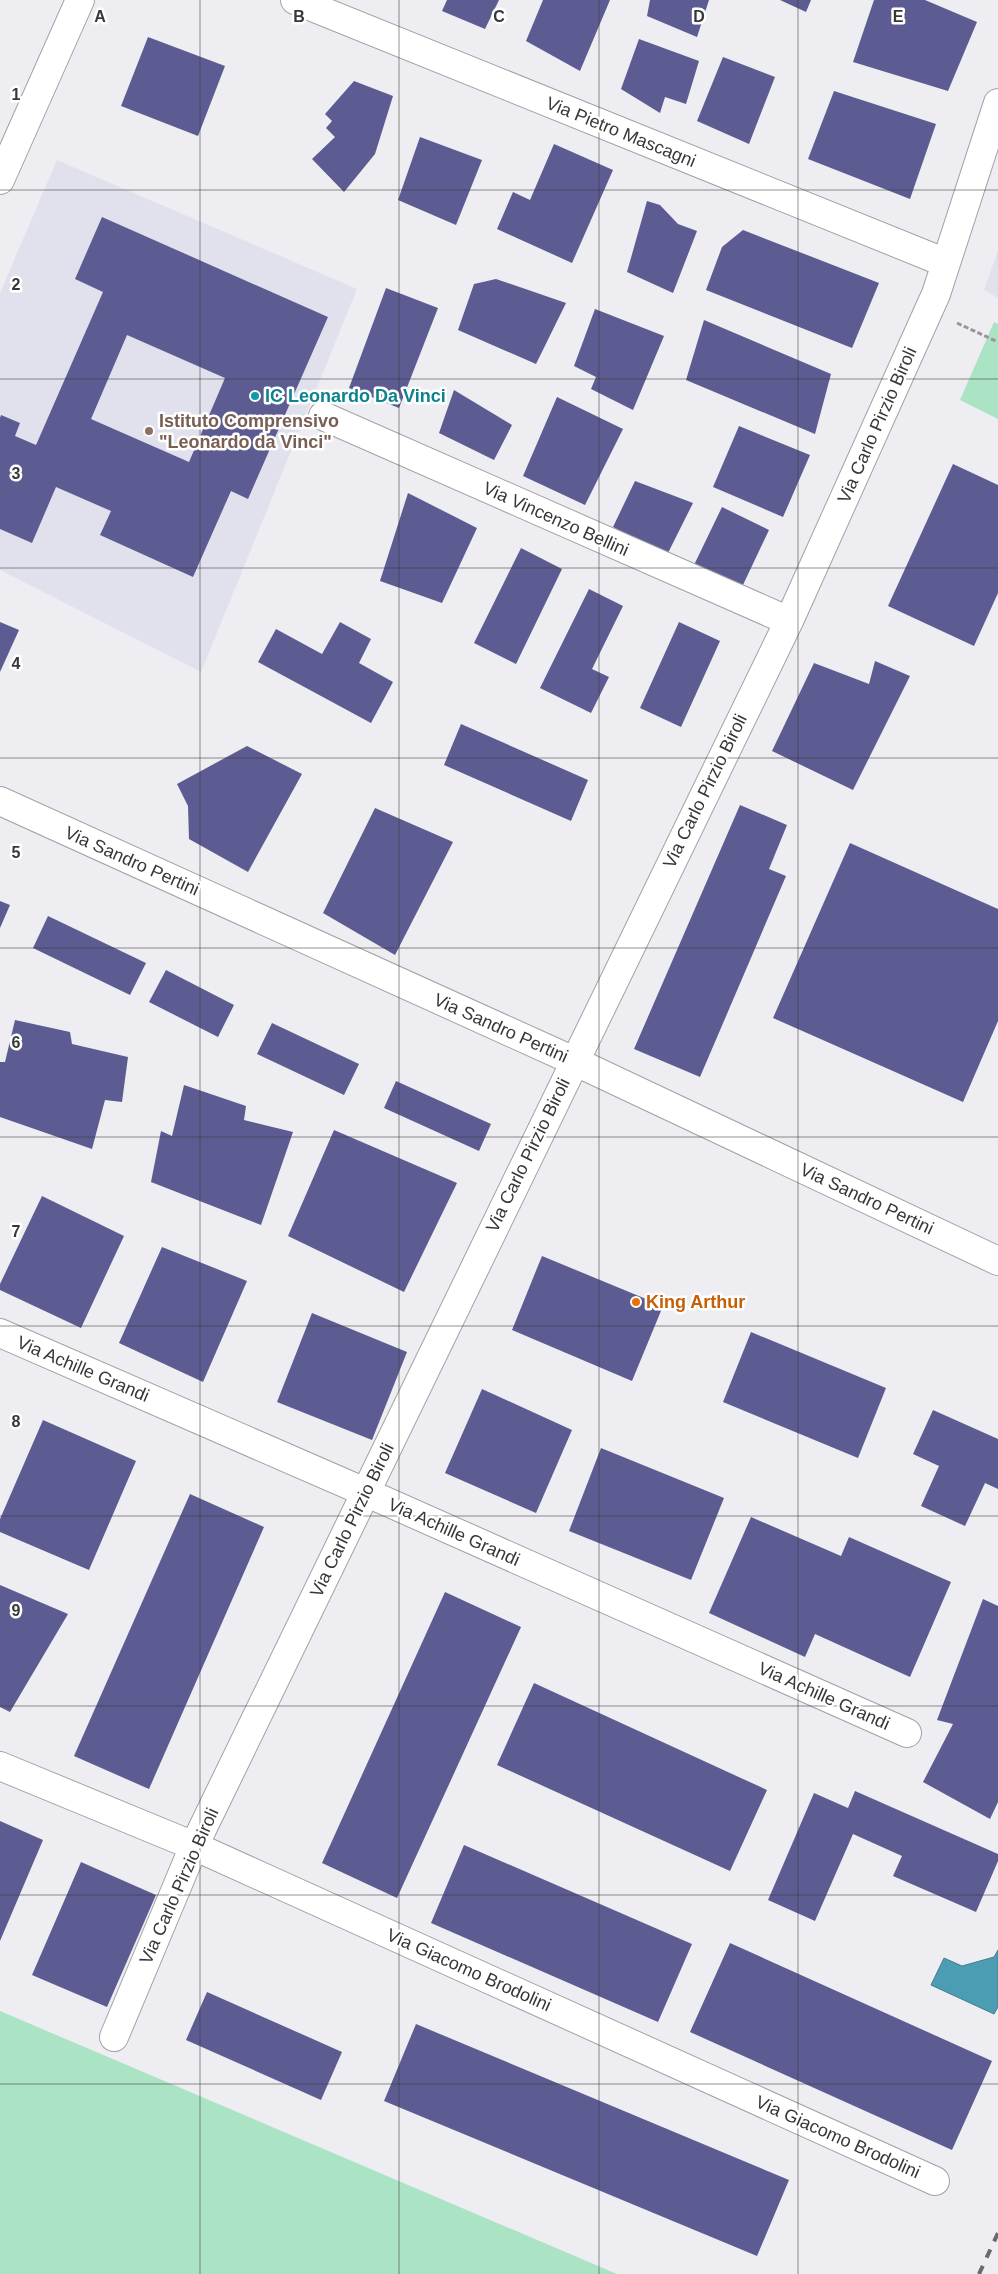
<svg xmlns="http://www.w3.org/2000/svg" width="998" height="2274" viewBox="0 0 998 2274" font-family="Arial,sans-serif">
	<rect width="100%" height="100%" fill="#ededf2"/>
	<!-- built -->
	<path fill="#e0e1ec" d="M 57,160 L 357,289 L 201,672 L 0,570 L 0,293 Z
		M 998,250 L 998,298 L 984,290 Z"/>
	<!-- green -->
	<path fill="#abe3c5" d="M 994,322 L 998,324 L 998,419 L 960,400 Z
		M 0,2011 L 617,2274 L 0,2274 Z"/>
	<!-- water -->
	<path fill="#4b9db3" stroke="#457e8e" d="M 998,1950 L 998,2007 L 994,2014 L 931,1985 L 944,1958 L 962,1966 L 994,1957 Z"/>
	<!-- building -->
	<path fill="#5c5c92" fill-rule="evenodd" d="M 447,0 L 499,0 L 485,29 L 442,11 Z
		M 543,0 L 610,0 L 580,71 L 526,41 Z
		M 650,0 L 709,0 L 697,37 L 647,16 Z
		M 780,0 L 811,0 L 806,12 Z
		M 874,0 L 925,0 L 977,22 L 948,91 L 853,62 Z
		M 148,37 L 225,66 L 198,136 L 121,106 Z
		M 639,39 L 699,61 L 686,104 L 665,97 L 660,113 L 621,89 Z
		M 723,57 L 775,77 L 749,144 L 697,121 Z
		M 354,81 L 393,96 L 375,154 L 344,192 L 312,159 L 335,137 L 326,128 L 332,121 L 325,114 Z
		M 834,91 L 936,124 L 910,199 L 808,159 Z
		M 420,137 L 482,160 L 456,225 L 398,200 Z
		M 554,144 L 613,170 L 572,263 L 497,229 L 513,192 L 530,200 Z
		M 647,201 L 660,205 L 678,224 L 697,231 L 673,293 L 627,272 Z
		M 102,217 L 328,317 L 248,499 L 231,491 L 193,577 L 100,535 L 111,511 L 56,487 L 32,543 L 0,529 L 0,418 L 1,415 L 20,423 L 15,436 L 36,445 L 103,292 L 75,279 ZM 127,335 L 225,378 L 189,462 L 91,419 Z
		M 743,230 L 879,283 L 852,348 L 706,290 L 722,247 Z
		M 496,279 L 566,303 L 536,364 L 458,330 L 474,284 Z
		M 386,288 L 438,308 L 399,408 L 349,388 Z
		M 595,309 L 664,336 L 633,410 L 591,389 L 596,377 L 574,366 Z
		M 704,320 L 831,374 L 815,434 L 686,380 Z
		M 454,390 L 512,425 L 494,460 L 439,433 Z
		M 557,397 L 623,429 L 585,505 L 523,476 Z
		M 739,426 L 810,455 L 783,517 L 713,487 Z
		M 953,464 L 998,485 L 998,593 L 974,646 L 888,606 Z
		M 635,481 L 693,503 L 667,555 L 613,527 Z
		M 408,493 L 477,528 L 442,603 L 380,581 Z
		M 722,507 L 769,530 L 742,587 L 694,565 Z
		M 521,548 L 562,569 L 516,664 L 474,643 Z
		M 589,589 L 623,606 L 592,669 L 609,677 L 591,713 L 540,688 Z
		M 0,622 L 19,630 L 0,672 Z
		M 340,622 L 371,639 L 359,663 L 393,682 L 371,723 L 258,662 L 276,629 L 322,654 Z
		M 679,622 L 720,641 L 681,727 L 640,708 Z
		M 875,661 L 910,676 L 853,790 L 772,751 L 814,663 L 869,684 Z
		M 461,724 L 588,780 L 571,821 L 444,765 Z
		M 247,746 L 302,774 L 248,872 L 189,839 L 188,806 L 177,784 Z
		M 740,805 L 787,825 L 769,869 L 786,876 L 700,1077 L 634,1049 Z
		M 375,808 L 453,842 L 395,955 L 323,913 Z
		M 850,843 L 998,909 L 998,1021 L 963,1102 L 773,1018 Z
		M 0,901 L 10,905 L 0,928 Z
		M 48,916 L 146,963 L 130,995 L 33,948 Z
		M 166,970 L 234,1005 L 218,1037 L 149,1002 Z
		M 15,1020 L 70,1032 L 72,1044 L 128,1057 L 122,1102 L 105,1100 L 92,1149 L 0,1117 L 0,1062 L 5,1062 Z
		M 272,1023 L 359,1064 L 344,1095 L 257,1054 Z
		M 396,1081 L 491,1124 L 479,1151 L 384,1108 Z
		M 184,1085 L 246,1106 L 244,1120 L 293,1132 L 261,1225 L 151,1182 L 161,1131 L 172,1136 Z
		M 334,1130 L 457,1183 L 404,1292 L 288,1236 Z
		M 42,1196 L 124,1236 L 81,1328 L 0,1290 L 0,1284 Z
		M 162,1247 L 247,1281 L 203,1382 L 119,1343 Z
		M 542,1256 L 663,1306 L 632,1381 L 512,1330 Z
		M 312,1313 L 407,1352 L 372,1440 L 277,1402 Z
		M 751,1332 L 886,1388 L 858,1458 L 723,1402 Z
		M 482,1389 L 572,1430 L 536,1513 L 445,1473 Z
		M 933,1410 L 998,1439 L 998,1489 L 985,1483 L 965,1526 L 921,1506 L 939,1466 L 913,1454 Z
		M 43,1420 L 136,1461 L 89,1570 L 0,1532 L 0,1519 Z
		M 601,1448 L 724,1498 L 691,1580 L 569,1531 Z
		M 190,1494 L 264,1527 L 149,1789 L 74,1756 Z
		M 751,1517 L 841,1556 L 849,1537 L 951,1582 L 910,1677 L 815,1634 L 805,1657 L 709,1613 Z
		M 0,1585 L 68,1614 L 10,1712 L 0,1707 Z
		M 445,1592 L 521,1627 L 397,1898 L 322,1863 Z
		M 983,1599 L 998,1606 L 998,1802 L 990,1819 L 923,1782 L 953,1724 L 937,1720 Z
		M 534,1683 L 767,1790 L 730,1871 L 497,1765 Z
		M 855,1791 L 998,1854 L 998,1861 L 976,1912 L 893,1876 L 902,1856 L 853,1834 L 815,1921 L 768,1900 L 814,1793 L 848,1808 Z
		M 0,1821 L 43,1840 L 0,1941 Z
		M 464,1845 L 692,1944 L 658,2022 L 431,1923 Z
		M 81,1862 L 156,1895 L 107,2007 L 32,1975 Z
		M 730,1943 L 992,2061 L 952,2150 L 690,2032 Z
		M 207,1992 L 342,2052 L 321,2100 L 186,2040 Z
		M 416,2024 L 789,2180 L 757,2256 L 384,2101 Z"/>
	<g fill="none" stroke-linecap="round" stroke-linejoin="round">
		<defs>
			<path id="minor" d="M 295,0 L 946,263
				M 0,180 L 80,0
				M 323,416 L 789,621
				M 0,801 L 574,1061 L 998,1261
				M 0,1333 L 365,1492 L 907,1733
				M 0,1766 L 194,1846 L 935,2181
				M 114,2037 L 194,1846 L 789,621 L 936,294 L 998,103"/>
		</defs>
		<!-- minor casing -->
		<use href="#minor" stroke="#a2a2a6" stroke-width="30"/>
		<!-- path -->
		<path stroke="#97979b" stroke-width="3" stroke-dasharray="5 2.5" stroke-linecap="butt" d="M 957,323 L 998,342"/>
		<!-- minor -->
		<use href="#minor" stroke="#fff" stroke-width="28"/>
		<!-- rail -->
		<path stroke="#6b6b6e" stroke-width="4" stroke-dasharray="9 9" stroke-linecap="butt" d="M 979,2274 L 998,2233"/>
	</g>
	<!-- grid -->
	<path fill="none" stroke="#373739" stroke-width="1" stroke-opacity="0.55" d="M 200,0 L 200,2274M 399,0 L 399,2274M 599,0 L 599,2274M 798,0 L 798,2274M 0,190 L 998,190M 0,379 L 998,379M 0,568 L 998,568M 0,758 L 998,758M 0,948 L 998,948M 0,1137 L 998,1137M 0,1326 L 998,1326M 0,1516 L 998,1516M 0,1706 L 998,1706M 0,1895 L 998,1895M 0,2084 L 998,2084"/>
	<!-- markers -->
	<circle fill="#0f9aa8" stroke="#fff" stroke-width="2" cx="255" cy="396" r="5"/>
	<circle fill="#8d6e63" stroke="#fff" stroke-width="2" cx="149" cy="431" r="5"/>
	<circle fill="#e8710a" stroke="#fff" stroke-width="2" cx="636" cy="1302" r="5"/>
	<g text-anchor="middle" stroke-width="5" stroke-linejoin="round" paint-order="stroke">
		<!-- street labels -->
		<g font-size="18" fill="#373739" stroke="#fff">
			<text transform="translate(621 132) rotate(22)" y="6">Via Pietro Mascagni</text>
			<text transform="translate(877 425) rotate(-66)" y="6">Via Carlo Pirzio Biroli</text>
			<text transform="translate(556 519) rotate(24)" y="6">Via Vincenzo Bellini</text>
			<text transform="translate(705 791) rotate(-64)" y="6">Via Carlo Pirzio Biroli</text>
			<text transform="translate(132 861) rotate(24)" y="6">Via Sandro Pertini</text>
			<text transform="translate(501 1028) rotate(24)" y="6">Via Sandro Pertini</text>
			<text transform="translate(528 1155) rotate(-64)" y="6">Via Carlo Pirzio Biroli</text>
			<text transform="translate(867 1199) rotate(25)" y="6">Via Sandro Pertini</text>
			<text transform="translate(83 1369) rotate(23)" y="6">Via Achille Grandi</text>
			<text transform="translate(352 1520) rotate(-64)" y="6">Via Carlo Pirzio Biroli</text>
			<text transform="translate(454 1532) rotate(24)" y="6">Via Achille Grandi</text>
			<text transform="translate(824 1696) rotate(24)" y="6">Via Achille Grandi</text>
			<text transform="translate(179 1886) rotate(-66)" y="6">Via Carlo Pirzio Biroli</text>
			<text transform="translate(469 1970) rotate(24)" y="6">Via Giacomo Brodolini</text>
			<text transform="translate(838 2137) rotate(24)" y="6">Via Giacomo Brodolini</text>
		</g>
		<!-- culture labels -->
		<g font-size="18" font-weight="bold" fill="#0d838f" stroke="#fff" text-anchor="start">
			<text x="265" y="402">IC Leonardo Da Vinci</text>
		</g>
		<!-- education labels -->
		<g font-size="18" font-weight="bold" fill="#785e54" stroke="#fff" text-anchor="start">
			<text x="159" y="427">Istituto Comprensivo<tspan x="159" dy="21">"Leonardo da Vinci"</tspan></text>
		</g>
		<!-- food labels -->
		<g font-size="18" font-weight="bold" fill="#c56008" stroke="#fff" text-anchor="start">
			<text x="646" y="1308">King Arthur</text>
		</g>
	</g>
	<g font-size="16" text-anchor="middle" font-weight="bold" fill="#373739" stroke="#fff" stroke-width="5" stroke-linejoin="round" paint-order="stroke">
		<text x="100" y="22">A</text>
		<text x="299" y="22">B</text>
		<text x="499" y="22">C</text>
		<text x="699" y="22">D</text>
		<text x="898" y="22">E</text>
		<text x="16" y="100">1</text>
		<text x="16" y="290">2</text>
		<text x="16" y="479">3</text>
		<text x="16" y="669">4</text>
		<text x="16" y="858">5</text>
		<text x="16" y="1048">6</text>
		<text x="16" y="1237">7</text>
		<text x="16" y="1427">8</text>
		<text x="16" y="1616">9</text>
	</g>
</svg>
